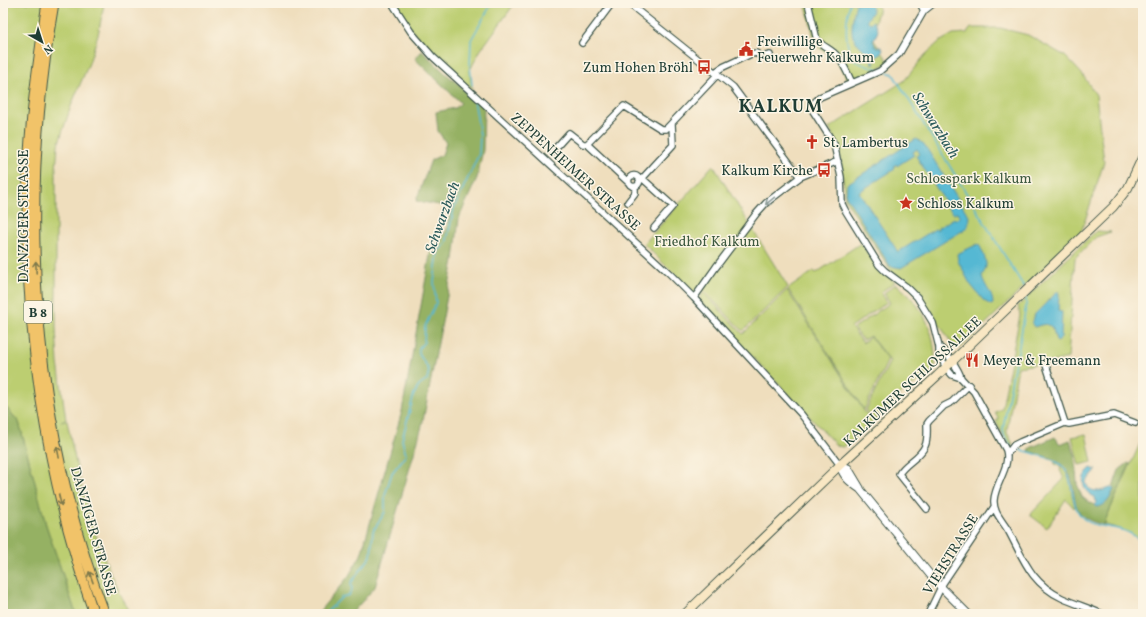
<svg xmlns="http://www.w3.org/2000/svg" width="1146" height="617" viewBox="0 0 1146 617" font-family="Vollkorn,serif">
	<rect width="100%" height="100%" fill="#fcf5e5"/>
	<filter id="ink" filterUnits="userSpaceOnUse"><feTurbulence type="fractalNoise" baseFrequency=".025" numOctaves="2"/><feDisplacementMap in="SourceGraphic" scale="8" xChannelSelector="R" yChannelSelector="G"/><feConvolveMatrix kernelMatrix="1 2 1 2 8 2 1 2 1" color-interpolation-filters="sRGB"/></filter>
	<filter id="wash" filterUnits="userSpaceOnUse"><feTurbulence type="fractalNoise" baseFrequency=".012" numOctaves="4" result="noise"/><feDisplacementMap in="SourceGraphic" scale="16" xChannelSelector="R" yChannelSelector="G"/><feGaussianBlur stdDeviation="0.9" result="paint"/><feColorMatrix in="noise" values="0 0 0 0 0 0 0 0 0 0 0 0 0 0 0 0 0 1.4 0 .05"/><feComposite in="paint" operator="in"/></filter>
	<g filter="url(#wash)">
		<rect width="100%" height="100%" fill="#efdebd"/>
		<!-- green -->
		<path fill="#bcce71" stroke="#6e8652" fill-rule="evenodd" d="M 3,3 L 104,3 L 104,4 L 98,35 L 89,63 L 71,106 L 58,145 L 56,170 L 56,328 L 58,363 L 66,420 L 61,421 L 67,421 C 80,487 97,554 130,614 L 76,614 L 46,525 L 19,422 L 3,404 Z
			M 396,3 L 515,3 L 480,51 L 470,70 L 472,90 L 432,53 L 407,24 Z
			M 813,3 L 876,3 L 879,8 L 871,36 L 889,62 L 873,71 L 849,82 L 834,57 L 818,47 L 815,42 L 806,6 Z
			M 971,28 L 1000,28 L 1028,35 L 1065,56 L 1082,74 L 1096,95 L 1104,162 L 1081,233 L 961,347 L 954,347 L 934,316 L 909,285 L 892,272 L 845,199 L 841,161 L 837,143 L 829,128 L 904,81 L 925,55 L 939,42 L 953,34 L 967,33 Z
			M 713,165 L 788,287 L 743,331 L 700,287 L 694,294 L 644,244 Z
			M 1096,231 L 1111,232 L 1096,237 L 1075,258 L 1068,358 L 1043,364 L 1043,363 L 1018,367 L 1007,430 L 1007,433 L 1013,444 L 1011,445 L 1001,432 L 996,421 L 999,419 L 995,412 L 1002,408 L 1020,315 L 1018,306 ZM 1059,294 L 1056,341 C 1054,333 1054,326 1045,323 L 1035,327 L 1033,326 L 1035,314 L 1043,307 L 1049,299 Z
			M 861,243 L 879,270 L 895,282 L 881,292 L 887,302 L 851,327 L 863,343 L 870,337 L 888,360 L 864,410 L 788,289 L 814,271 L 816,273 Z
			M 896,284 C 924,306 936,332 935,367 L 927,375 L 902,392 L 893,401 L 889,408 L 875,420 L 866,410 L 890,361 L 870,336 L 863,340 L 854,328 L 890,303 L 884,293 Z
			M 787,290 L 864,411 L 873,422 L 854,439 L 843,447 L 837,446 L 699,300 L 703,292 L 743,334 Z
			M 1086,434 L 1092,462 L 1079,465 L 1072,437 Z
			M 1143,437 L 1143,542 C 1131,532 1119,528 1105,525 L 1105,521 Z
			M 1055,462 C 1074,474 1069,489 1075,507 L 1074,508 L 1066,499 L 1047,528 L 1030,515 L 1064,479 L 1060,470 L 1061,468 L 1054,463 Z"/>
		<!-- forest -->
		<path fill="#95b163" stroke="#5a774c" d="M 422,51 L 445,73 L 484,105 L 483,150 L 477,178 L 459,218 L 454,260 L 422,426 L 375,587 L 351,614 L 317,614 L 348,577 L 361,555 L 402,411 L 431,250 L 446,231 L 451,207 L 416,201 L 431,160 L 442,155 L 446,143 L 438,131 L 436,112 L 455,108 L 461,103 L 415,59 Z
			M 3,404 L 19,422 L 46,525 L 76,614 L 3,614 Z
			M 1055,437 L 1060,444 L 1070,440 L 1075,455 L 1077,484 L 1082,497 L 1086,500 L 1097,507 L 1113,487 L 1119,470 L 1128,463 L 1130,464 L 1105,521 L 1105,525 C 1059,516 1085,489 1063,466 C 1055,457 1040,456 1029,451 L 1030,448 Z"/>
		<!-- water -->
		<path fill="#54b8d3" stroke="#3a7a84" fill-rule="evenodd" d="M 856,3 L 870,3 L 873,11 L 867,20 L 870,23 L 873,21 C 880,33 879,28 873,41 L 876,47 L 881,47 L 883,50 L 880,55 L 873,58 L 875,64 L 873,64 L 871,59 L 871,56 C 866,52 856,43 853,37 C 850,30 854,11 856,3 Z
			M 916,139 L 924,144 L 970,218 L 967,228 L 901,268 L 890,266 L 846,196 L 847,184 ZM 917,149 L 920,154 L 916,156 L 953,214 L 957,212 L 960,217 L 955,220 L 954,218 L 938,228 L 938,229 L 937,230 L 935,229 L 898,252 L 859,192 L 895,169 L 894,166 L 896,164 L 897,166 L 914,155 L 913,152 Z
			M 978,244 C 981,246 987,262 986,266 C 986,270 983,273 982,276 C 984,286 993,293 993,304 L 991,305 L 984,301 L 970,284 L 958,261 L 957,254 Z
			M 1058,291 L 1059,294 L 1058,311 L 1062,312 L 1061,337 L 1058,342 L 1056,341 C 1053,325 1050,321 1035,327 L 1032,324 L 1035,314 Z
			M 1091,468 L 1096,470 L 1086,482 C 1088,495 1104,491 1112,487 L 1114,489 C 1111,497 1106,507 1096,507 L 1094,505 L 1096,503 L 1095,497 C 1081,491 1079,478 1091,468 Z"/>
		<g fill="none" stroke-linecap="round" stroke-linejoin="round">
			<!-- stream -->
			<path stroke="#54b8d3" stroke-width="1.5" d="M 850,3 C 846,19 842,51 858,62 C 864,66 871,67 878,69
				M 884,71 L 893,74 L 1024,287
				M 472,85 L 470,66 L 471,40 L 492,3
				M 1011,446 L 1004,436 L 1003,429 L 1014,367 L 1018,352 L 1026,306 L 1026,295
				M 1015,448 C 1027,452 1047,456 1058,463 C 1078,475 1067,505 1084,519 C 1095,528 1113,526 1125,531 C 1132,533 1137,538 1143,543
				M 325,614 L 342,597 L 349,595 L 352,589 L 351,583 L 371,556 L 373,531 L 385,512 L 385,495 L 392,473 L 406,455 L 402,440 L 414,394 L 419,386 L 427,380 L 429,370 L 419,354 L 419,348 L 424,342 L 425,326 L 436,303 L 434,282 L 438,251 L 446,244 L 454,208 L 479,154 L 480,135 L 474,99"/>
		</g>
	</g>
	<g filter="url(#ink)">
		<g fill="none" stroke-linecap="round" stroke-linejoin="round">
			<defs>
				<path id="minor" d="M 392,3 L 411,32 L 433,57 L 669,273 L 694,298 L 801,414 L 840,465
					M 628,3 L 733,87 L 800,177
					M 808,3 L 817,40 C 823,47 832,49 838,57 C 844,64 848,74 852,83
					M 920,3 L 924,11
					M 934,3 L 924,11 L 899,54 L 880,71 L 820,97 C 815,101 812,104 813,111 L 834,144 L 841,177 L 842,204 L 845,210 L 879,265 L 885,271 L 908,288 L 917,297 L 933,323 L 939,347 L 939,353 L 946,368 L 952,375 L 961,378 L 974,392 L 1006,450 C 1011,467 995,483 994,500 C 993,513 1003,521 1009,532 C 1024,560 1031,583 1062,598 C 1075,604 1089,608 1102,614
					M 582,43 L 612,3
					M 715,72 L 723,67 L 751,54 L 756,53 L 762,57 L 770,55
					M 587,144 L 624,106 L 661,129 L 666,129 L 718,74
					M 552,152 L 569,133 L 583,144 L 587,144 L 628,182
					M628.5 181a5.5 5.5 0 1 1 11 0a5.5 5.5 0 1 1-11 0Z
					M 643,179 L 673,206 L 654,228
					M 639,182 L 673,145 L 672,124
					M 628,202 L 635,193 L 635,187
					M 694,298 L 716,267 L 756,214 L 766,203 L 800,177 L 838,161
					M 939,347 C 947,352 959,370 961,378
					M 1046,365 L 1065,423
					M 1007,454 L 1014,445 L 1020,442 L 1065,423 L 1069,424 L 1114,415 L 1135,423
					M 927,509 L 899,474 C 905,463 920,458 925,446 C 928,440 927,430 927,424 L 929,421 L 944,406 L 952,402 L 969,385
					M 928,614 L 943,583 L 994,507"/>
				<path id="tertiary" d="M 840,465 C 843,477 850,482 860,489 L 936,582 L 968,614
					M 840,465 L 848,468 L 860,488"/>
				<path id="secondary" d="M 685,614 L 840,465 L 937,376 L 1113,207 L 1128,188 L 1143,156"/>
				<path id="trunk" d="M 47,3 C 38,59 30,116 28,173 C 22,322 45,473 94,614
					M 54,3 C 18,206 31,421 105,614"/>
			</defs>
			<!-- minor casing -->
			<use href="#minor" stroke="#3e5549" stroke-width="8"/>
			<!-- tertiary casing -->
			<use href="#tertiary" stroke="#3e5549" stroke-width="9"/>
			<!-- secondary casing -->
			<use href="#secondary" stroke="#3e5549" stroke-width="10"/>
			<!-- trunk casing -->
			<use href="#trunk" stroke="#3e5549" stroke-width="11"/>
			<!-- minor -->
			<use href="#minor" stroke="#fff" stroke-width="5.5"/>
			<!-- tertiary -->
			<use href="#tertiary" stroke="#fff" stroke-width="7"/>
			<!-- secondary -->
			<use href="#secondary" stroke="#f9e7c3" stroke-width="8"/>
			<!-- trunk -->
			<use href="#trunk" stroke="#f1c369" stroke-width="9"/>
		</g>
		<!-- one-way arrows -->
		<defs><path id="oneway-shaft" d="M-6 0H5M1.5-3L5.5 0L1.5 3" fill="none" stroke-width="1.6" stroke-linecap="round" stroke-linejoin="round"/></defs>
		<use stroke="#8f9e9a" href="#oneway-shaft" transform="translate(770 201) rotate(141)"/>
		<g stroke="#7d794c">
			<use href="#oneway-shaft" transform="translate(36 267) rotate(-92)"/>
			<use href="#oneway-shaft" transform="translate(58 452) rotate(-101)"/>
			<use href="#oneway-shaft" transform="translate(60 500) rotate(76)"/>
			<use href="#oneway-shaft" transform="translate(91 577) rotate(-110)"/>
		</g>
	</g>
	<!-- icons -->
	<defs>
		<symbol id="civic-bare" viewBox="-9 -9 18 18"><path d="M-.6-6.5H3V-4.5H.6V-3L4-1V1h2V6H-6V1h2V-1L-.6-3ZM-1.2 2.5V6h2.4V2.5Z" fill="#c8321e" stroke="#fcf5e5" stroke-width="2.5" paint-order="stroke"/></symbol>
		<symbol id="bus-bare" viewBox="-9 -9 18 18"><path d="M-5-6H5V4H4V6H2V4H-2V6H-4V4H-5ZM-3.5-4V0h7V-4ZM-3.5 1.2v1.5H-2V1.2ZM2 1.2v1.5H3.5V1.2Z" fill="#c8321e" stroke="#fcf5e5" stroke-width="2.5" paint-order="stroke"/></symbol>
		<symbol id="church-bare" viewBox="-9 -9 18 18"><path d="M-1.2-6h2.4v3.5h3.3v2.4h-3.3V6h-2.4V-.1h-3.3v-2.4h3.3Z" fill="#c8321e" stroke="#fcf5e5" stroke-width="2.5" paint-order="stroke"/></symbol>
		<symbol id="sight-bare" viewBox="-9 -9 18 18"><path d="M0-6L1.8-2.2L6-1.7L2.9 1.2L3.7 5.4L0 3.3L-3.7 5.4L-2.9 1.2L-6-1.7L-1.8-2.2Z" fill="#c8321e" stroke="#fcf5e5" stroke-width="2.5" paint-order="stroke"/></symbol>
		<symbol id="restaurant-bare" viewBox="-9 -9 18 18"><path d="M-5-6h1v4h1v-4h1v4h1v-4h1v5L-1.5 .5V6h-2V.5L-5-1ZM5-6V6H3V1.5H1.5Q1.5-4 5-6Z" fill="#c8321e" stroke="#fcf5e5" stroke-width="2.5" paint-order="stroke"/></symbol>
	</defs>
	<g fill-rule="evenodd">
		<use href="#civic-bare" x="736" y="39" width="20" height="20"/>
		<use href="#bus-bare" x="694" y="57" width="20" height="20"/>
		<use href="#church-bare" x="802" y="132" width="20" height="20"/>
		<use href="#bus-bare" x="814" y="160" width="20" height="20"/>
		<use href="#sight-bare" x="896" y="193" width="20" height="20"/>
		<use href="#restaurant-bare" x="962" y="350" width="20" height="20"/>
	</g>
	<g text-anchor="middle" stroke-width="3" stroke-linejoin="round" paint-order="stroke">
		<!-- shield labels -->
		<rect fill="#fcf5e5" stroke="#617469" stroke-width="1" x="24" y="301" width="28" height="22" rx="3"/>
		<g font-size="13" font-weight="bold" fill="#1f3d34">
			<text x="38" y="317">B 8</text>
		</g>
		<!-- poi labels -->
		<g font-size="14" fill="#1f3d34" stroke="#fcf5e5" text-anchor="start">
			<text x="757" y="46">Freiwillige<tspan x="757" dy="16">Feuerwehr Kalkum</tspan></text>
			<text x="693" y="72" text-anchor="end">Zum Hohen Bröhl</text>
			<text x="823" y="147">St. Lambertus</text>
			<text x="813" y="175" text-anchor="end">Kalkum Kirche</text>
			<text x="917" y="208">Schloss Kalkum</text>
			<text x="983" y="365">Meyer &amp; Freemann</text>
		</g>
		<!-- street labels -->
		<g font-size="14" fill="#1f3d34" stroke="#fcf5e5">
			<text transform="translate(576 171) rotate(42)" y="5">ZEPPENHEIMER STRASSE</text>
			<text transform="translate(23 216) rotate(-90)" y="5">DANZIGER STRASSE</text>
			<text transform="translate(912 381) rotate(-43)" y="5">KALKUMER SCHLOSSALLEE</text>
			<text transform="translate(94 531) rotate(74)" y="5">DANZIGER STRASSE</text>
			<text transform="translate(950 554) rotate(-58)" y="5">VIEHSTRASSE</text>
		</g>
		<!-- park labels -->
		<g font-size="14" fill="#3e5a40" stroke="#fcf5e5">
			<text x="969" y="183">Schlosspark Kalkum</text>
			<text x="707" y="246">Friedhof Kalkum</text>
		</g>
		<!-- water labels -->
		<g font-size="15" font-style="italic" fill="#2c5c5c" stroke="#fcf5e5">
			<text transform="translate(936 125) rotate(58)" y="5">Schwarzbach</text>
			<text transform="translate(442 217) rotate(-70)" y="5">Schwarzbach</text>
		</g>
		<!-- district labels -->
		<g font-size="18" font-weight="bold" letter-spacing="1" fill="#1f3d34" stroke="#fcf5e5">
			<text x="781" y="112">KALKUM</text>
		</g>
	</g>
	<!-- margin -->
	<rect width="1146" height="617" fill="none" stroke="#fcf5e5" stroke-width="16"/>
	<!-- north arrow -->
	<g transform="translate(42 42) rotate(141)" stroke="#fcf5e5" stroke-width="3" paint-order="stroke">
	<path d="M0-3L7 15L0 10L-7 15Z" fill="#1f3d34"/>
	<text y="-6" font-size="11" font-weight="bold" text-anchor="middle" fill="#1f3d34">N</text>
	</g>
</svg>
